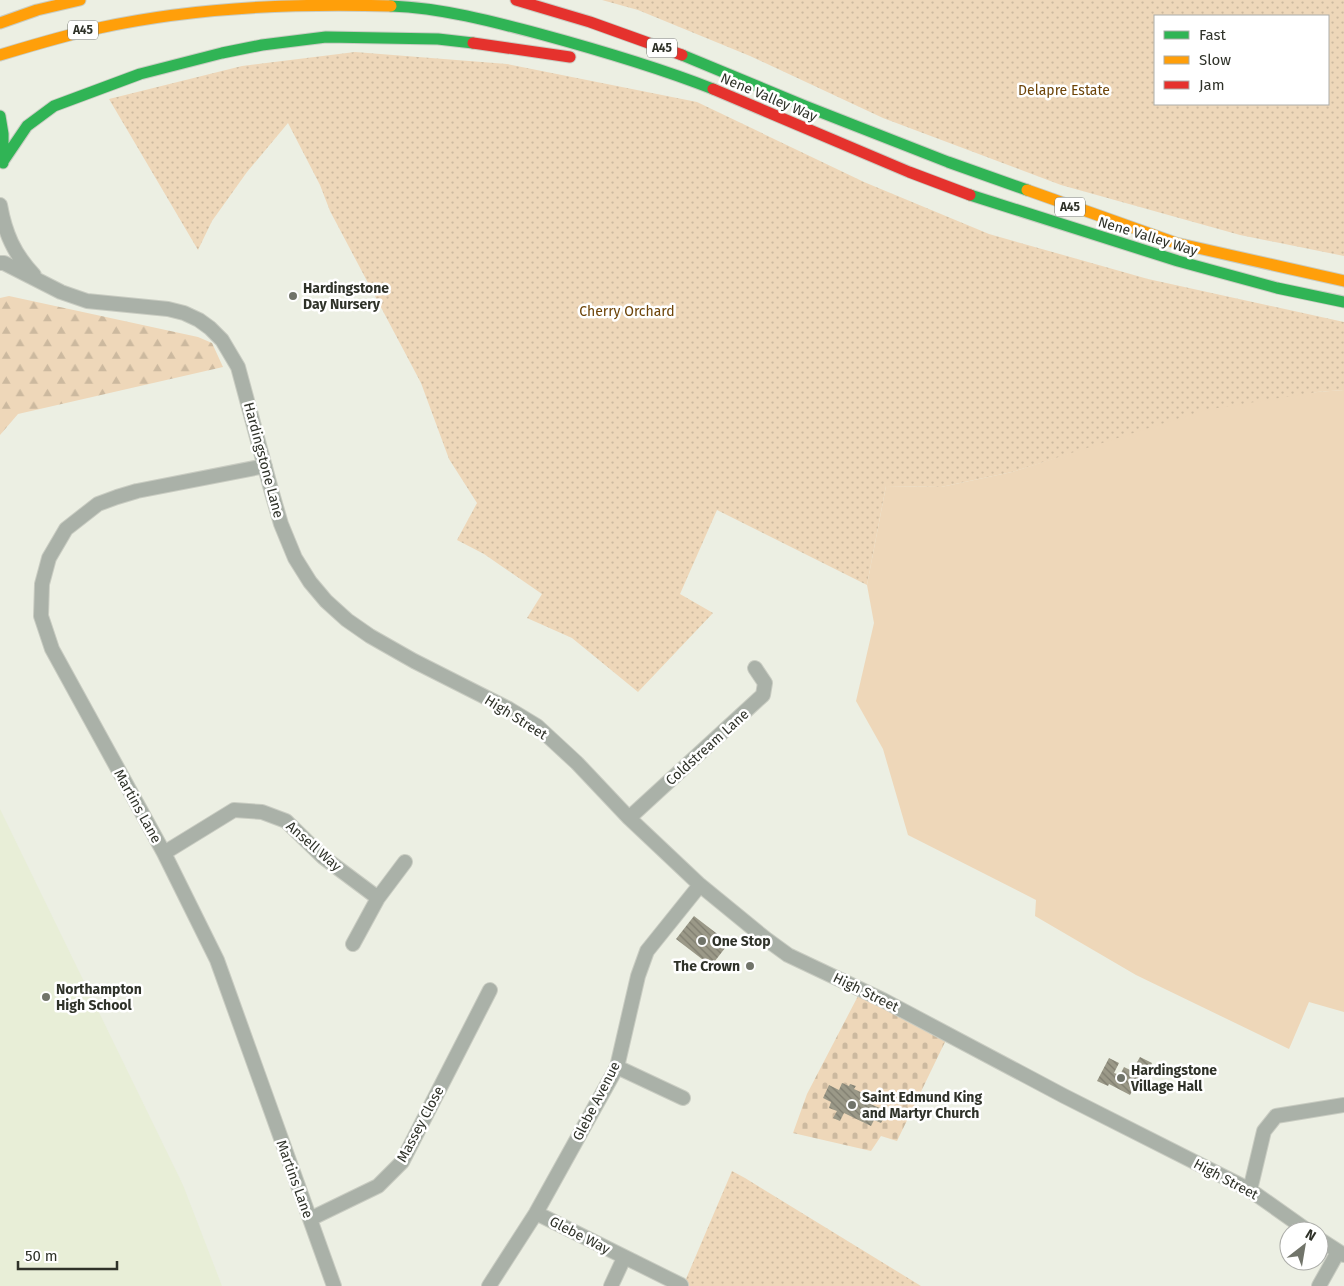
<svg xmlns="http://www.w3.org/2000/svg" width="1344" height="1286" viewBox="0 0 1344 1286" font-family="'Fira Sans',sans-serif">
	<defs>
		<pattern id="forest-firs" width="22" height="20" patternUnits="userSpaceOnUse" patternTransform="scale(1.25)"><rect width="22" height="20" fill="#eed7b9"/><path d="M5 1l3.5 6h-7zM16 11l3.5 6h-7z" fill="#ccb99f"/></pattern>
		<pattern id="cemetery-stones" width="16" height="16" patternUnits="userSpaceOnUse" patternTransform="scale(1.25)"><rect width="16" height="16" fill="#eed7b9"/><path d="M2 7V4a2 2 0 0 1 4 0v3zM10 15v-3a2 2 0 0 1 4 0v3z" fill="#ccb99f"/></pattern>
		<pattern id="park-dots" width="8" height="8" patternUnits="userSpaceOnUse" patternTransform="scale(1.25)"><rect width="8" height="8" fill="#eed7b9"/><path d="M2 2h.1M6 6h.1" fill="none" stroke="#ccb99f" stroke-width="1.8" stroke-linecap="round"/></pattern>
		<pattern id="building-back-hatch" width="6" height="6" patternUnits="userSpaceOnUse" patternTransform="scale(1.25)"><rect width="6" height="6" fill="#9b9988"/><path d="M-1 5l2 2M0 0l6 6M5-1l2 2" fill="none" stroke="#7f7d6f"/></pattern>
	</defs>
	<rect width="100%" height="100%" fill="#ecefe3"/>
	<!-- built -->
	<path fill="#e8eed7" d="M 0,809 L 183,1185 L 222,1286 L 0,1286 Z"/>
	<!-- forest -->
	<path fill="url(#forest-firs)" d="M 9,296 L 198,337 L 212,343 L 223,367 L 18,414 L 0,435 L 0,298 Z"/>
	<!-- cemetery -->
	<path fill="url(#cemetery-stones)" d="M 858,996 L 946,1040 L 897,1141 L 881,1136 L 871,1151 L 793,1133 L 807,1094 Z"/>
	<!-- park -->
	<path fill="url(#park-dots)" fill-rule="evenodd" d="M 602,0 L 1344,0 L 1344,256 L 1240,235 L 1061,185 L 883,118 L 750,56 L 638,10 ZM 1155,16 L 1328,16 L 1328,104 L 1155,104 Z
		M 355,52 L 507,64 L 697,102 L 864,182 L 989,234 L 1148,279 L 1344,322 L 1344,390 L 1317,392 L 1086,449 L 1012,472 L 941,487 L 886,486 L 867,585 L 717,510 L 680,594 L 713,613 L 638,692 L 572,638 L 527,618 L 542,594 L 484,554 L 457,540 L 477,503 L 449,459 L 421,383 L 330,211 L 320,185 L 288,123 L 247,172 L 212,221 L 198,250 L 109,99 L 242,66 Z
		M 732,1171 L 745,1178 L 921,1286 L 683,1286 Z"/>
	<!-- pitch -->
	<path fill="#eed7b9" d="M 1344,390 L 1344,1012 L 1309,1002 L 1289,1049 L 1136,975 L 1035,916 L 1036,900 L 908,835 L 883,749 L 856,701 L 874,623 L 867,585 L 886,486 L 941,487 L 1012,472 L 1205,410 L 1317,392 Z"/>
	<!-- building -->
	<path fill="url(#building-back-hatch)" d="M 694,916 L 729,943 L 711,966 L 676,939 Z
		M 1140,1057 L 1152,1063 L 1139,1089 L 1134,1087 L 1130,1095 L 1109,1084 L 1108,1086 L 1097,1081 L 1109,1058 L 1119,1063 L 1114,1073 L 1120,1075 L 1124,1067 L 1132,1071 Z
		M 842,1083 L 849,1086 L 850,1084 L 856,1086 L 854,1089 L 871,1097 L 868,1103 L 887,1111 L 881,1123 L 874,1120 L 871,1126 L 844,1113 L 840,1121 L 833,1118 L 837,1111 L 829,1108 L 831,1102 L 823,1098 L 829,1085 L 839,1090 Z"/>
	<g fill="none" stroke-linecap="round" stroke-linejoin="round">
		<defs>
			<path id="street" d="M 0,205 C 5,233 14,254 34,275
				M 0,263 L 4,263 L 61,292 L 87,301 L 168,309 L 184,313 L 199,320 L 210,328 L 222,340 L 238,367 L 272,493 L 281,524 L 295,558 L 310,582 L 326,601 L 347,620 L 370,636 L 414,661 L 509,709 L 537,726 L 577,763 L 629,818 L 700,885 L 766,939 L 788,955 L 883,1000 L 1064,1096 L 1250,1190 L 1308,1231
				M 265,466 L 137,491 L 117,497 L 98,504 L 66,529 L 49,558 L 42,584 L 41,616 L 52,649 L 164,853 L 217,960 L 334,1286
				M 629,818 L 763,695 L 765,683 L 755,668
				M 164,853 L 234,810 L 262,812 L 286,821 L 323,857 L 378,898
				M 353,944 L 378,898 L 405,862
				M 617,1067 L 683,1098
				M 1250,1190 L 1264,1131 L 1276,1116 L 1344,1105
				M 536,1213 L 681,1285
				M 310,1219 L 378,1186 L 402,1162 L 490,990
				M 1319,1239 L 1344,1255
				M 489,1286 L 536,1213 L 617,1067 L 638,976 L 647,951 L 700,885
				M 611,1286 L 624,1258
				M 1319,1286 L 1338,1252"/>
			<path id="fast" d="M 391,6 C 442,8 491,21 540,34 C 599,50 657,67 713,89
				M 682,55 L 805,106 L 948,162 L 1027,190
				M 0,116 L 3,134 L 3,163
				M 4,160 L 27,126 L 54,106 L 140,74 L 222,53 L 262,45 L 326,37 L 438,39 L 473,43
				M 970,195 L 1178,261 L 1277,288 L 1344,302"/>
			<path id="slow" d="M 0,23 L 37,10 L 80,0
				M 0,55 C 33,45 66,35 99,28 C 195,7 293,3 391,6
				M 1027,190 L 1176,243 L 1344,281"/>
			<path id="jam" d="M 516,0 L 590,22 L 682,55
				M 473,43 L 570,57
				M 713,89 L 909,172 L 970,195"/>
		</defs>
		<!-- street casing -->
		<use href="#street" stroke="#c9ccc2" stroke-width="16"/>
		<!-- fast casing -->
		<use href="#fast" stroke="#c9ccc2" stroke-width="13"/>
		<!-- slow casing -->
		<use href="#slow" stroke="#c9ccc2" stroke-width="13"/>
		<!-- jam casing -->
		<use href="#jam" stroke="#c9ccc2" stroke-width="13"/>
		<!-- street -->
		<use href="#street" stroke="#aab1a8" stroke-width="14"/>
		<!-- fast -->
		<use href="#fast" stroke="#30b455" stroke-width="11"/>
		<!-- slow -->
		<use href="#slow" stroke="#ff9f0a" stroke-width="11"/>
		<!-- jam -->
		<use href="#jam" stroke="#e5322d" stroke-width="11"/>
	</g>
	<!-- markers -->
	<g fill="#71746a" stroke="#fff" stroke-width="2">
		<circle cx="293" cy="296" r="5"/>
		<circle cx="702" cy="941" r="5"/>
		<circle cx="750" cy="966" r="5"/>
		<circle cx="46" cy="997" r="5"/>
		<circle cx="1121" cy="1078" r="5"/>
		<circle cx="852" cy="1105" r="5"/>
	</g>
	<g text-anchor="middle" stroke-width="5" stroke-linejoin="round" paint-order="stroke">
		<!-- shield labels -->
		<g fill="#fff" stroke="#6d7069" stroke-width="1">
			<rect x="68" y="20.5" width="30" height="19" rx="4"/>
			<rect x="647" y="38.5" width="30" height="19" rx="4"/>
			<rect x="1055" y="197.5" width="30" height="19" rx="4"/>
		</g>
		<g font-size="12" font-weight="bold" fill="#2f3229">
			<text x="83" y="34">A45</text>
			<text x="662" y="52">A45</text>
			<text x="1070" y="211">A45</text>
		</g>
		<!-- park labels -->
		<g font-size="14" fill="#6d4409" stroke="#fff">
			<text x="1064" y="95">Delapre Estate</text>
			<text x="627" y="316">Cherry Orchard</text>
		</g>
		<!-- street labels -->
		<g font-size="14" fill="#2f3229" stroke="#fff">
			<text transform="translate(769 97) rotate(23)" y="5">Nene Valley Way</text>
			<text transform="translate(1148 236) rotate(17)" y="5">Nene Valley Way</text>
			<text transform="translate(264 460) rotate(75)" y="5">Hardingstone Lane</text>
			<text transform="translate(516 717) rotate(32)" y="5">High Street</text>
			<text transform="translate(707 747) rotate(-42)" y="5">Coldstream Lane</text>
			<text transform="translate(138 806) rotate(61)" y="5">Martins Lane</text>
			<text transform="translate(314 846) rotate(41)" y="5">Ansell Way</text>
			<text transform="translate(866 992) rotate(26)" y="5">High Street</text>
			<text transform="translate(596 1101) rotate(-63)" y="5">Glebe Avenue</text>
			<text transform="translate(420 1124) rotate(-62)" y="5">Massey Close</text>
			<text transform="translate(295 1179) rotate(70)" y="5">Martins Lane</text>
			<text transform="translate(1226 1179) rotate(28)" y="5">High Street</text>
			<text transform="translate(580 1235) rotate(27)" y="5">Glebe Way</text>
		</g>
		<!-- poi labels -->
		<g font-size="14" font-weight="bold" fill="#2f3229" stroke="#fff" text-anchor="start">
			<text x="303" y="293">Hardingstone<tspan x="303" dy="16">Day Nursery</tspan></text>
			<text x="712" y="946">One Stop</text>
			<text x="740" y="971" text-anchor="end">The Crown</text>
			<text x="56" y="994">Northampton<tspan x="56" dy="16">High School</tspan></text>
			<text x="1131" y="1075">Hardingstone<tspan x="1131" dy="16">Village Hall</tspan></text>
			<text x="862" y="1102">Saint Edmund King<tspan x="862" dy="16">and Martyr Church</tspan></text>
		</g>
	</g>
	<!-- legend -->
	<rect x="1154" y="15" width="175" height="90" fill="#ffffff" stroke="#acada9"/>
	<rect x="1164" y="31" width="25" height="8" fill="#30b455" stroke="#acada9"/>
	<text x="1199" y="40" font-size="15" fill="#2f3229">Fast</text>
	<rect x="1164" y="56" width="25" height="8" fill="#ff9f0a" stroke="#acada9"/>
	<text x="1199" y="65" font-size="15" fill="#2f3229">Slow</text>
	<rect x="1164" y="81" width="25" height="8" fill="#e5322d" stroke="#acada9"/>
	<text x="1199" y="90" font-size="15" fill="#2f3229">Jam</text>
	<!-- north arrow -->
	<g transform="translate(1304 1246) rotate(31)"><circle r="24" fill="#ffffff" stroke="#acada9"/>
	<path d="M0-4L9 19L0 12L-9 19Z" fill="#71746a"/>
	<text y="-8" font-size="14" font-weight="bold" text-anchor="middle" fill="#2f3229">N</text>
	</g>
	<!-- scale -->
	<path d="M18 1261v8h99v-8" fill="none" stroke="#2f3229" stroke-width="2.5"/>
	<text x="25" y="1261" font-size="15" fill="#2f3229" stroke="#ffffff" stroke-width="4" paint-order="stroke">50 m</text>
</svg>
